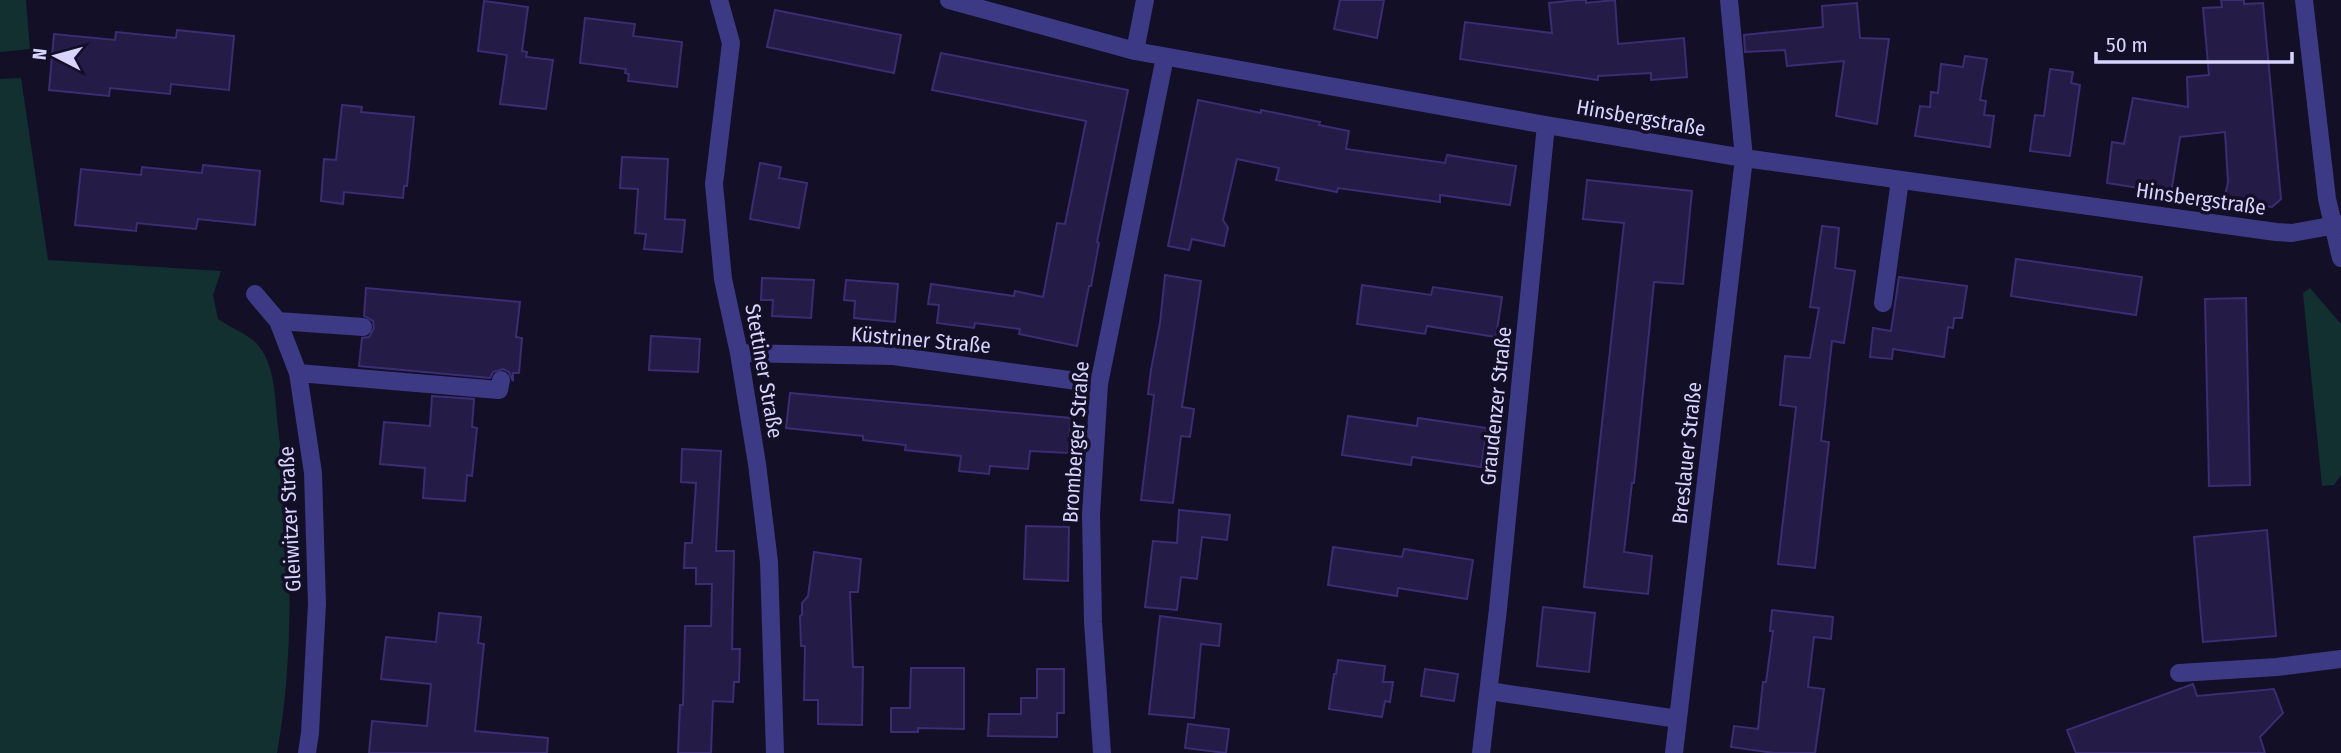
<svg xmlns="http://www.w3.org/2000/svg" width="2341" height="753" viewBox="0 0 2341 753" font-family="'Fira Sans Condensed',sans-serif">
	<rect width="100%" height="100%" fill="#130f26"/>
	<!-- green -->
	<path fill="#12302f" d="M 0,0 L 26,0 L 30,49 L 0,52 Z
		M 21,78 L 48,260 L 221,271 L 213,295 L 218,319 C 228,326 251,336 258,345 C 276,367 275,401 278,427 C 291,532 296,649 277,753 L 0,753 L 0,79 Z
		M 2310,288 L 2341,324 L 2341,475 L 2334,485 L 2322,486 L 2303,293 Z"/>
	<!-- building -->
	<path fill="#241b47" stroke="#3b2d73" stroke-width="2" d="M 1340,0 L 1384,0 L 1377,38 L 1334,29 Z
		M 1577,0 L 1586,0 L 1586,3 L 1615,0 L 1618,44 L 1684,38 L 1687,77 L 1651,80 L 1651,73 L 1598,76 L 1598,80 L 1460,59 L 1465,22 L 1552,33 L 1549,3 Z
		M 2221,0 L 2244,0 L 2244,4 L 2263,3 L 2281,199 L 2272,207 L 2224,200 L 2228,182 L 2225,132 L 2180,137 L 2171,193 L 2107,183 L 2112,142 L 2124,144 L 2133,98 L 2188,107 L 2187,77 L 2209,75 L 2203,8 L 2222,7 Z
		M 484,1 L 528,7 L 522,51 L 527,52 L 526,57 L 553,60 L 546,109 L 500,104 L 507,55 L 478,51 Z
		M 1857,3 L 1860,38 L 1889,39 L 1877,124 L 1836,116 L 1844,61 L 1787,66 L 1785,50 L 1745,52 L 1744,35 L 1823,27 L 1822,6 Z
		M 775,10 L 901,35 L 894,73 L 767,47 Z
		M 585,18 L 635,24 L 633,36 L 682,42 L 677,87 L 628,81 L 629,74 L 625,73 L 626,69 L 580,63 Z
		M 177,30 L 234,36 L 229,90 L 171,84 L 170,94 L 110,88 L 109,96 L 49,90 L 54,34 L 115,40 L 116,32 L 176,38 Z
		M 941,53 L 1128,90 L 1097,242 L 1099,243 L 1091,286 L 1089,286 L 1077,346 L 1019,334 L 1020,329 L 975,323 L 974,328 L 937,323 L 939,305 L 928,304 L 931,284 L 1014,296 L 1015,291 L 1043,297 L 1057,223 L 1065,224 L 1086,121 L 932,90 Z
		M 1965,56 L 1987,59 L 1980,100 L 1986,101 L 1984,115 L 1994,116 L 1990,147 L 1915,136 L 1920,106 L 1930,107 L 1931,92 L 1938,93 L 1941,64 L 1963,67 Z
		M 2050,69 L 2073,72 L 2071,83 L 2080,85 L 2070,156 L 2030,151 L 2035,115 L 2044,116 Z
		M 1198,100 L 1261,113 L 1261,110 L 1276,113 L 1320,122 L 1319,125 L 1349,131 L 1346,149 L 1445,163 L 1447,155 L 1516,166 L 1510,205 L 1440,195 L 1440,202 L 1338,188 L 1337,192 L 1276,180 L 1279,168 L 1237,159 L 1223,220 L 1228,228 L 1224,246 L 1192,239 L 1189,250 L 1168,246 Z
		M 342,105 L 362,107 L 361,112 L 414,117 L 407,186 L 404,186 L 403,198 L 344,192 L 343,204 L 321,201 L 324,159 L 336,160 Z
		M 622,157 L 668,159 L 665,219 L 685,220 L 682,252 L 644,249 L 646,234 L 635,233 L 638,189 L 620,188 Z
		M 760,163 L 781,167 L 779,178 L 807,183 L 799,228 L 750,219 Z
		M 203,165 L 260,171 L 255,225 L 198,219 L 196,229 L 137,223 L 136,231 L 75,225 L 81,169 L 141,175 L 142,167 L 202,173 Z
		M 1587,180 L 1692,191 L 1683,284 L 1654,282 L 1634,483 L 1632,483 L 1624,552 L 1652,556 L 1648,594 L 1584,587 L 1624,223 L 1583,219 Z
		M 1822,226 L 1839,228 L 1835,268 L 1855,271 L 1844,343 L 1832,341 L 1821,441 L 1829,442 L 1815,568 L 1778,564 L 1796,407 L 1780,405 L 1785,356 L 1810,358 L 1819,308 L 1810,307 Z
		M 2016,259 L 2142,277 L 2136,315 L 2011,296 Z
		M 1165,275 L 1201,281 L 1182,407 L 1194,409 L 1190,437 L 1181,436 L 1173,503 L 1141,500 L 1154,395 L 1148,394 L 1151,370 L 1160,323 Z
		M 1899,277 L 1967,286 L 1962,318 L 1954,318 L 1953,328 L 1948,327 L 1944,357 L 1893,349 L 1892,359 L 1870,357 L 1873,328 L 1891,331 Z
		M 762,278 L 814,280 L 811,318 L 772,316 L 773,300 L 761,300 Z
		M 846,280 L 898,284 L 895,322 L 854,318 L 855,301 L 844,300 Z
		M 1362,285 L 1431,295 L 1433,287 L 1502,297 L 1496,337 L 1427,326 L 1425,334 L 1357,324 Z
		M 366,288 L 520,302 L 516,337 L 522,338 L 519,373 L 513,373 L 513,381 L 509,372 L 503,369 L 493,372 L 490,378 L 359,366 L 362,338 L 369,337 L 374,328 L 373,321 L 364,316 Z
		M 2246,298 L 2250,485 L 2209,486 L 2205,299 Z
		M 651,336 L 700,339 L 698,372 L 649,370 Z
		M 790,393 L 1071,418 L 1068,453 L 1030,451 L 1028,469 L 990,466 L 989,474 L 959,471 L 961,456 L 905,450 L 906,445 L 863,440 L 863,436 L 786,428 Z
		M 432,396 L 474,399 L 472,427 L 477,428 L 472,476 L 467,475 L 465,501 L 423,498 L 425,468 L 380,464 L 384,422 L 430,426 Z
		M 1348,416 L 1417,426 L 1418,418 L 1487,428 L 1481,467 L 1412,457 L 1411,465 L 1342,455 Z
		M 682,449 L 721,451 L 716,551 L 734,551 L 732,649 L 740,649 L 739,682 L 734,682 L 733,702 L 713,701 L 711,753 L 678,753 L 680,705 L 683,705 L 685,626 L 711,626 L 712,584 L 696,584 L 696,568 L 684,568 L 685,543 L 692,543 L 696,483 L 681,482 Z
		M 1179,510 L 1230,515 L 1227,540 L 1202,537 L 1197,579 L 1181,577 L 1177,610 L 1145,607 L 1153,541 L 1177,543 Z
		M 1026,526 L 1069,527 L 1068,581 L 1024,579 Z
		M 2267,530 L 2276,636 L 2203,642 L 2194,537 Z
		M 1333,547 L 1402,557 L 1404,549 L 1473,560 L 1467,599 L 1398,588 L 1397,596 L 1328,585 Z
		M 814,552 L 861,559 L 858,592 L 850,592 L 853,667 L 863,667 L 862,725 L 818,724 L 818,700 L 804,700 L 805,646 L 801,646 L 800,616 L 802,615 L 802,603 L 808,596 Z
		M 1543,607 L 1595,613 L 1589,672 L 1537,666 Z
		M 1772,610 L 1833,617 L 1831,639 L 1814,637 L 1808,687 L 1824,689 L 1815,753 L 1774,753 L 1731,747 L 1734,726 L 1758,729 L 1763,682 L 1766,682 L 1773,631 L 1770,631 Z
		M 439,613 L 481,617 L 478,643 L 484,644 L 475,731 L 548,738 L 547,753 L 369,753 L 372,721 L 427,726 L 431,684 L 381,679 L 386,637 L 436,642 Z
		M 1160,616 L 1221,624 L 1219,646 L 1201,644 L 1194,718 L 1149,714 Z
		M 1338,660 L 1385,666 L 1383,682 L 1393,682 L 1390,702 L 1385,701 L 1382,717 L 1329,709 L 1334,674 L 1336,674 Z
		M 911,668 L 964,668 L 964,729 L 918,728 L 918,732 L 891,732 L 891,708 L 910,708 Z
		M 1037,669 L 1064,669 L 1064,713 L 1057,713 L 1057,737 L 988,736 L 989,714 L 1021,714 L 1021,698 L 1037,698 Z
		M 1425,669 L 1458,674 L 1454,701 L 1421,696 Z
		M 2193,684 L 2197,696 L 2274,689 L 2283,713 L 2260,737 L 2265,753 L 2076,753 L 2067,730 Z
		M 1188,724 L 1229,729 L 1226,753 L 1185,748 Z"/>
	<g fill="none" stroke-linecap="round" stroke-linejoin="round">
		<!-- minor -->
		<path stroke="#3d3a85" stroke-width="18" d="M 719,0 L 731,43 L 714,184 L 723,279 L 739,353 L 757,464 L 769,562 L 775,753
			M 949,0 L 1135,51 L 1546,125 L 1744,158 L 2276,232 L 2292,233 L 2341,224
			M 2304,0 L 2327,199 L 2341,258
			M 1135,51 L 1145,0
			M 255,294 L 278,321 L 298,373 L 313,473 L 317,604 L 310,733 L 307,753
			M 1883,303 L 1900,180
			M 278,321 L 363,327
			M 739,353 L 893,356 L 1099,384
			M 298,373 L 499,390 L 501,380
			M 2179,673 L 2277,667 L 2341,659
			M 1489,691 L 1678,719
			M 1102,753 L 1093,622 L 1091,514 L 1099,384 L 1165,57
			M 1481,753 L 1498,609 L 1546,125
			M 1674,753 L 1744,158 L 1729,0"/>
	</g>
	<g text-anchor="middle" stroke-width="7" stroke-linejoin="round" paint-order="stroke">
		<!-- street labels -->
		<g font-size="21" fill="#d9d4ff" stroke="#130f26">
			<text transform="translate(1641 118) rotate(10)" y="7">Hinsbergstraße</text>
			<text transform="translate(2201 199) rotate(8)" y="7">Hinsbergstraße</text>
			<text transform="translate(921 340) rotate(5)" y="7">Küstriner Straße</text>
			<text transform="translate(764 371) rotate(80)" y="7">Stettiner Straße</text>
			<text transform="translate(1496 406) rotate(-84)" y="7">Graudenzer Straße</text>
			<text transform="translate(1076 442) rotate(-86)" y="7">Bromberger Straße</text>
			<text transform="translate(1687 453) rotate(-84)" y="7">Breslauer Straße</text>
			<text transform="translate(290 519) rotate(-93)" y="7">Gleiwitzer Straße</text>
		</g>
	</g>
	<!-- north arrow -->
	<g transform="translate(56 56) rotate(276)" stroke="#130f26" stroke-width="5" paint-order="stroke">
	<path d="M0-5L12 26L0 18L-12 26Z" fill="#d9d4ff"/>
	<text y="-10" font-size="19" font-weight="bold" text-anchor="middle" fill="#d9d4ff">N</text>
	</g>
	<!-- scale -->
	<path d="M2096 52v10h196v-10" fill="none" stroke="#d9d4ff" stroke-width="3.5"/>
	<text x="2106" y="52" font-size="21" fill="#d9d4ff" stroke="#130f26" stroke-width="5" paint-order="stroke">50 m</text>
</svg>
